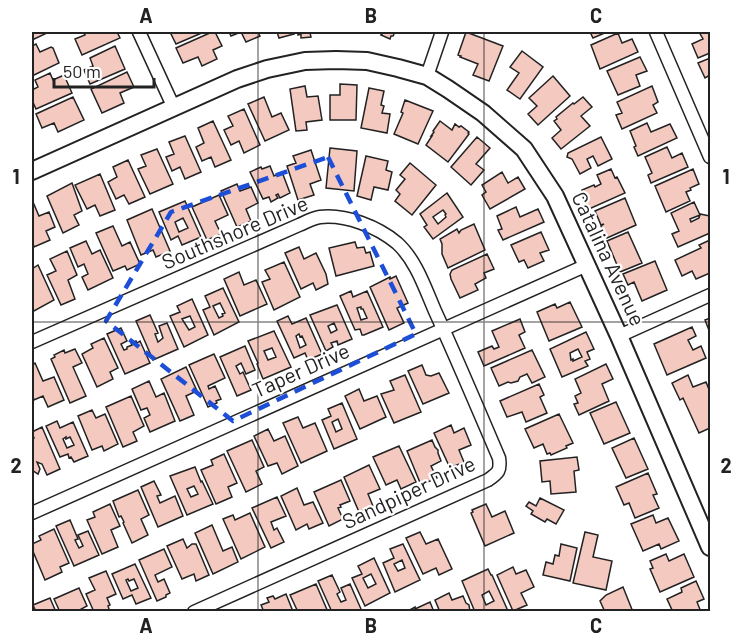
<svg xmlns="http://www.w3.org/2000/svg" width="742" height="643" viewBox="0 0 742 643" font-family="Barlow,sans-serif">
	<rect width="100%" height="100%" fill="#fff"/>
	<!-- building -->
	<path fill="#f3c9c0" stroke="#222" stroke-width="1.5" fill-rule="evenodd" d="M 32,32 L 44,32 L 45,34 L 32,40 Z
		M 83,32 L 117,32 L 120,38 L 82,55 L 75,39 L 85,35 Z
		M 170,32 L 204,32 L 176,44 Z
		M 212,32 L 215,32 L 222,46 L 213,50 L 217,59 L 202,66 L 198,57 L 183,63 L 176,48 Z
		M 229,32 L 258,32 L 260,36 L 246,42 L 241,32 L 231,36 Z
		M 277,32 L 293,32 L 294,34 L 279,38 Z
		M 298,32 L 314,32 L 314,33 L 310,33 L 311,37 L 301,38 L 301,34 L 298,35 Z
		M 376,32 L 395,32 L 393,36 L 391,36 L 390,39 L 381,35 L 382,34 Z
		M 466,32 L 503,46 L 489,81 L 473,75 L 478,64 L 460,57 L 461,56 L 458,55 Z
		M 590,32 L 607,32 L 593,38 Z
		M 699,32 L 710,32 L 710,53 L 698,58 L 692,44 L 703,39 Z
		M 618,33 L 622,43 L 632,39 L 638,52 L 600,69 L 591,45 Z
		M 36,44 L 40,52 L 51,47 L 53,48 L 59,63 L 32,76 L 32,46 Z
		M 115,46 L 125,69 L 90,84 L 84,70 L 93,66 L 90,58 Z
		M 522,51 L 543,67 L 520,99 L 507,90 L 519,73 L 510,67 Z
		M 640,57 L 647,71 L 636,75 L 640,86 L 618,95 L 607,71 Z
		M 710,58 L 710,75 L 705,78 L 698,63 Z
		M 127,72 L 134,87 L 120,93 L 124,103 L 102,113 L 91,89 Z
		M 50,73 L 53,80 L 64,75 L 72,93 L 36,109 L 32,100 L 32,90 L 38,87 L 35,80 Z
		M 553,76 L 570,96 L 538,125 L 528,114 L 537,106 L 529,98 Z
		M 340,84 L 357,85 L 356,120 L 330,120 L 330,95 L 340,95 Z
		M 305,86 L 307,97 L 318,96 L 322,120 L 306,122 L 307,130 L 296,131 L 290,89 Z
		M 652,86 L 658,102 L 653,105 L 657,113 L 622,129 L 616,115 L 622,113 L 617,102 Z
		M 369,88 L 384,91 L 381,105 L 384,106 L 382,113 L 390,114 L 387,133 L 361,128 Z
		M 73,97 L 84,120 L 58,132 L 54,123 L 42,128 L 36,114 Z
		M 264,97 L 272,117 L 281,113 L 289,130 L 265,141 L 248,104 Z
		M 583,97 L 592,107 L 581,116 L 590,126 L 561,149 L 552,138 L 561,130 L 554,121 L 557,119 L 556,117 L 573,103 L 574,104 Z
		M 405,100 L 433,111 L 418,144 L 394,134 L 403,113 L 401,112 Z
		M 244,109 L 260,145 L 244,153 L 239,141 L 231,145 L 224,130 L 233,126 L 228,116 Z
		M 213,121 L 231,160 L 215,167 L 211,157 L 202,161 L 196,147 L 204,143 L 198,128 Z
		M 440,121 L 452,130 L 455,124 L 459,127 L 461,126 L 469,132 L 468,133 L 469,134 L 448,162 L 426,145 L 432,136 L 431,136 L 434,132 L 433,131 Z
		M 647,123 L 651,132 L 670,124 L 677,138 L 638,156 L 634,147 L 636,146 L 630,131 Z
		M 185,136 L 201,172 L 185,179 L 180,167 L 172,171 L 166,157 L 174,154 L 169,142 Z
		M 477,137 L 490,148 L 476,164 L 484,170 L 471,185 L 451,167 Z
		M 601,137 L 612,159 L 598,166 L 593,156 L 587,159 L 591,168 L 580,174 L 572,159 L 567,157 L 568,153 Z
		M 667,147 L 672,158 L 682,153 L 688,167 L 651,183 L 648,175 L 652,173 L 645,157 Z
		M 330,148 L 357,151 L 354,191 L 326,188 Z
		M 157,149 L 173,184 L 150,194 L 138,169 L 146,166 L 141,155 Z
		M 311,150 L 321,180 L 310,184 L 314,195 L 298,200 L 287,166 L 296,163 L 293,156 Z
		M 366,156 L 388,161 L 386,170 L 392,172 L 388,190 L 374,187 L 371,200 L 357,196 Z
		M 128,160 L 145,197 L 129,204 L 124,195 L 116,199 L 108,182 L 117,177 L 113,167 Z
		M 410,163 L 436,185 L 412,215 L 395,201 L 400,194 L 396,190 L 405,179 L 400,175 Z
		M 270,166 L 274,176 L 282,172 L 290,193 L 280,198 L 278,194 L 276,195 L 278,198 L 271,202 L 269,197 L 263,199 L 250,172 L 261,167 L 262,169 Z
		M 611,169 L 615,178 L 617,177 L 625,193 L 589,209 L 581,193 L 582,190 L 594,185 L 595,187 L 601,184 L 597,175 Z
		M 693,169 L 699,184 L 690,188 L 691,190 L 686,192 L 690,201 L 666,212 L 655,186 Z
		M 502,172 L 508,183 L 518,177 L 525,189 L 490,209 L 482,195 L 486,192 L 482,185 Z
		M 100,174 L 115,210 L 100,216 L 95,205 L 87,209 L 75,185 Z
		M 72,183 L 82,211 L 74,215 L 79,225 L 63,233 L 47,196 Z
		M 237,184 L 240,191 L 251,187 L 258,203 L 246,209 L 251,221 L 237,227 L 221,191 Z
		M 447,193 L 463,217 L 433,239 L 424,227 L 427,225 L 420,214 ZM 443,210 L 446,214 L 445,215 L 446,217 L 438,224 L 433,217 Z
		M 219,195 L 228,215 L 215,221 L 221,234 L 207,240 L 192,207 Z
		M 625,198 L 636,225 L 607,238 L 601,226 L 604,224 L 601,225 L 595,211 Z
		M 185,201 L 201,237 L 182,245 L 178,236 L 171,240 L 159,212 ZM 183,218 L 188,228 L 179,232 L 175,222 Z
		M 32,202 L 33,202 L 39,216 L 49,212 L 55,227 L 46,231 L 50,240 L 34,247 L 32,240 Z
		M 694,202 L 700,215 L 690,219 L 691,222 L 699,218 L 700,214 L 710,216 L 710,233 L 678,247 L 672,234 L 679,231 L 671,213 Z
		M 516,207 L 520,217 L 538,209 L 544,222 L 503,240 L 498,230 L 502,229 L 497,216 Z
		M 152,209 L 170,251 L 156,257 L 153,250 L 141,255 L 127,220 Z
		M 474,224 L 485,250 L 448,268 L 442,254 L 442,244 L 440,239 L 457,229 L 459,233 L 461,230 Z
		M 113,226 L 122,246 L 130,242 L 140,264 L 127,270 L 125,266 L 113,271 L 96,233 Z
		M 541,232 L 549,250 L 540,253 L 544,261 L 528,268 L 524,260 L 519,262 L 511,245 Z
		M 628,232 L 642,263 L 620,272 L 607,241 Z
		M 710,240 L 710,273 L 696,279 L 692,271 L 682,276 L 675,260 L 701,248 L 699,245 Z
		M 86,241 L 92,254 L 100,250 L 113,278 L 88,290 L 82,277 L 88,274 L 84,264 L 78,267 L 70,248 Z
		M 355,242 L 357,248 L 364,247 L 366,253 L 370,252 L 374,266 L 336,276 L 329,248 Z
		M 299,247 L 304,259 L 316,253 L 326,274 L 328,284 L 316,290 L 313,283 L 301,289 L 285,253 Z
		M 67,251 L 77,275 L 68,280 L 75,299 L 61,305 L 47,275 L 56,271 L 50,259 Z
		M 487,254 L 494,269 L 484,273 L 486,278 L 475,284 L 478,290 L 460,298 L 451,279 L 450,274 L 452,270 Z
		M 655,261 L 667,290 L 642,301 L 634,282 L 628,285 L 623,274 Z
		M 284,262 L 300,297 L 274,310 L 262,282 L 270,279 L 265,270 Z
		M 38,265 L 54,300 L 34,311 L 33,309 L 32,310 L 32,269 Z
		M 239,272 L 244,285 L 256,280 L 267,304 L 240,316 L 224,279 Z
		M 396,276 L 408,303 L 397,308 L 404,323 L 389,330 L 370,287 L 390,277 L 390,279 Z
		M 223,288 L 239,322 L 214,335 L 203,310 L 210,307 L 205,296 ZM 220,303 L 225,313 L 222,314 L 223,316 L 219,318 L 213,306 Z
		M 351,291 L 353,297 L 367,291 L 383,327 L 364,335 L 362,335 L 360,329 L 355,330 L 340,296 ZM 361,307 L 361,309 L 363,309 L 367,318 L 361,320 L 357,308 Z
		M 192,299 L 208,335 L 184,347 L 170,316 L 180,312 L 177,306 ZM 190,316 L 195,327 L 189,330 L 182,319 Z
		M 570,302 L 582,327 L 549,341 L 537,312 L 555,304 L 557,308 Z
		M 337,305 L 352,339 L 338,345 L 337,341 L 331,343 L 333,347 L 326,351 L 310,315 ZM 334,323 L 337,330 L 331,333 L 328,326 Z
		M 150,315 L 158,333 L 155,334 L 158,342 L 163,338 L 159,326 L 167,323 L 178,349 L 153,360 L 136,321 Z
		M 288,316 L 292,324 L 306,318 L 322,354 L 308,360 L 305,353 L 294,358 L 277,321 ZM 299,334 L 300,337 L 302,336 L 306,345 L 300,348 L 296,336 Z
		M 710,318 L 710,333 L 705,320 Z
		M 520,319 L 525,332 L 519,335 L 525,348 L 484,366 L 478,352 L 492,346 L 494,349 L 499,347 L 492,331 Z
		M 692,327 L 696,336 L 688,340 L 693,350 L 701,346 L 706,358 L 667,375 L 654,344 Z
		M 121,328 L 127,341 L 121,344 L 124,350 L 127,349 L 127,347 L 132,345 L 131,343 L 136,341 L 137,343 L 140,341 L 150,363 L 125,374 L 107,334 Z
		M 274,331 L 291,367 L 263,379 L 257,364 L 258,363 L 248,341 ZM 272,348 L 276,357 L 268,360 L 264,351 Z
		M 586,332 L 594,349 L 587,352 L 590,359 L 585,361 L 588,366 L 562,377 L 550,349 ZM 578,349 L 582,357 L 573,361 L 573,359 L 571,360 L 570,353 Z
		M 104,338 L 118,368 L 110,372 L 113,379 L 97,387 L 82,354 L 93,348 L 91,344 Z
		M 245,346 L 255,370 L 246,374 L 241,363 L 236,366 L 240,374 L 243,372 L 251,390 L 237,396 L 220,357 Z
		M 75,349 L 82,363 L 73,367 L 86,396 L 70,403 L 51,359 L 55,357 L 54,355 L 64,350 L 65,353 Z
		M 532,350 L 545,377 L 532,383 L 527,374 L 520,377 L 518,381 L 511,383 L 508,382 L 499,386 L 491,368 Z
		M 214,354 L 225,378 L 208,386 L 209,389 L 215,386 L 221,399 L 216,401 L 217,403 L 208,407 L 189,365 Z
		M 35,363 L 43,381 L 54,377 L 64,400 L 48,407 L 43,396 L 34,400 L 32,394 L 32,365 Z
		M 606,364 L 613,379 L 602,384 L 609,401 L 579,415 L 574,404 L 578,403 L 575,396 L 581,393 L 575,379 Z
		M 422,365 L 426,375 L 431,376 L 439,373 L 449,393 L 423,404 L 408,371 Z
		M 186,367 L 197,391 L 186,396 L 194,415 L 180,421 L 161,379 Z
		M 405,375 L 421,412 L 394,423 L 381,394 L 394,390 L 390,381 Z
		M 688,375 L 693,387 L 706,382 L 710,392 L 710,428 L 699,433 L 683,398 L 680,400 L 672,383 Z
		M 149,381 L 156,397 L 164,393 L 175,421 L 150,432 L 144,418 L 150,415 L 147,408 L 141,410 L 132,389 Z
		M 539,384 L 544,395 L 540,397 L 547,413 L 526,422 L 522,412 L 507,417 L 500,401 Z
		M 359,389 L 364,401 L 377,396 L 386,417 L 360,429 L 345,396 Z
		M 131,396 L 144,426 L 133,432 L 137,441 L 123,447 L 106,407 Z
		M 616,402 L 630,433 L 604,444 L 590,413 Z
		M 342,403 L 357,439 L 334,449 L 322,420 L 331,416 L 328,409 ZM 338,419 L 342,429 L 336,432 L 332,422 Z
		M 92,410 L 96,418 L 105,414 L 118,444 L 104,451 L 102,446 L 92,450 L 78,416 Z
		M 559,414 L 573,443 L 566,446 L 567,448 L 551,455 L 550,453 L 547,454 L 543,444 L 534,448 L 525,429 Z
		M 298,417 L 303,428 L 315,423 L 327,451 L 301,463 L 283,423 Z
		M 57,421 L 60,428 L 73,422 L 88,456 L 74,462 L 71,457 L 69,458 L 68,454 L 60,457 L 46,426 ZM 66,437 L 66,439 L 70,437 L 74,445 L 67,448 L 63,439 Z
		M 451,425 L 454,433 L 464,428 L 471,445 L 459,450 L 464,462 L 450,468 L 434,433 Z
		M 42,427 L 60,469 L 47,475 L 42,464 L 37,462 L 40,469 L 38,474 L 32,470 L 32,439 L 34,438 L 32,432 Z
		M 268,429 L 274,441 L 285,436 L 298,466 L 282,474 L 277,463 L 268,466 L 254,436 Z
		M 634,438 L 648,469 L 626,478 L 612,448 Z
		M 252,440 L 264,467 L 256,471 L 262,484 L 246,492 L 227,451 Z
		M 432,440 L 435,447 L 438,450 L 438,453 L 441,461 L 431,466 L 437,478 L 421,485 L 407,451 Z
		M 399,446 L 416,482 L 401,489 L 397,480 L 386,485 L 373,457 Z
		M 224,454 L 237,483 L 228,487 L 232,497 L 216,504 L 201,470 L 213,465 L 211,460 Z
		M 577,457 L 579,470 L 574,471 L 576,492 L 551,494 L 550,481 L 542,482 L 540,461 Z
		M 369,465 L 380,489 L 368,494 L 373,506 L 359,512 L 344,477 Z
		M 195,467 L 201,482 L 202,481 L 213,504 L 187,515 L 170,476 ZM 194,486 L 198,494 L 191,497 L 187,489 Z
		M 648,473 L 657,494 L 653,495 L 659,508 L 635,518 L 629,503 L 624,505 L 616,487 Z
		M 341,480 L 350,501 L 340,505 L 341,507 L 338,508 L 343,519 L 329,526 L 314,492 Z
		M 154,481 L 161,495 L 157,496 L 160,503 L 175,496 L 183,516 L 158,527 L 141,487 Z
		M 297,488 L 304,505 L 313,502 L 323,523 L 309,529 L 307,524 L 296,530 L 281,496 Z
		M 138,490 L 149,515 L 141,519 L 148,535 L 132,543 L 123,523 L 124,522 L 121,516 L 119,517 L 113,501 Z
		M 277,497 L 286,516 L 271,522 L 274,530 L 277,528 L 284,542 L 271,548 L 252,508 Z
		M 540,498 L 564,510 L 556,524 L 547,519 L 545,522 L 531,514 L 533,511 L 526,506 L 529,502 L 536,506 Z
		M 110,504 L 120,526 L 111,530 L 118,547 L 102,554 L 87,520 L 95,517 L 93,512 Z
		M 486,504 L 492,517 L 505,511 L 514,533 L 485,546 L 471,513 L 473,512 L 472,510 Z
		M 250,513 L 265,547 L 241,559 L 223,519 L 233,515 L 235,520 Z
		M 653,515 L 656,523 L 668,518 L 679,541 L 661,549 L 659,544 L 643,551 L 631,524 Z
		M 70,520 L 78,539 L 75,540 L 79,548 L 83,546 L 78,535 L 88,531 L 99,555 L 74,566 L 56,526 Z
		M 212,525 L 223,551 L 232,547 L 238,562 L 213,574 L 195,533 Z
		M 54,529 L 69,563 L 60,567 L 62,572 L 45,580 L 32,549 L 32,544 L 41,540 L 39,536 Z
		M 420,532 L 426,544 L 438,539 L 452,569 L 439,575 L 436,568 L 423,574 L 406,538 Z
		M 585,532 L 598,535 L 593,557 L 612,561 L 606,590 L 573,583 Z
		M 183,539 L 187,548 L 192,544 L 196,544 L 209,575 L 196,581 L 194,574 L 182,579 L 167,546 Z
		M 403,544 L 420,580 L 395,592 L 383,563 L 394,558 L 390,549 ZM 402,560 L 405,568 L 398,571 L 394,564 Z
		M 561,544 L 577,548 L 570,581 L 543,575 L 546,562 L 553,564 L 555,555 L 559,556 Z
		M 164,549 L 172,567 L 155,575 L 158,582 L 164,579 L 170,593 L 166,595 L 166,597 L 157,601 L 139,560 Z
		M 666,554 L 669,561 L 684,554 L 694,577 L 660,592 L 650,569 L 653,568 L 650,561 Z
		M 374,558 L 390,593 L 365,606 L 352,578 L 362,574 L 358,566 ZM 371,574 L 376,584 L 368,588 L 363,578 Z
		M 135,564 L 151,598 L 136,604 L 132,595 L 123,599 L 112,574 ZM 128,579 L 129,581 L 134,579 L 138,588 L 131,591 L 126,580 Z
		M 513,567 L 516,574 L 526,570 L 534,587 L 521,593 L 527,605 L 513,611 L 497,575 Z
		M 488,569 L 491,575 L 492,575 L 508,611 L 475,612 L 462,581 ZM 489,591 L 494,601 L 486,605 L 482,595 Z
		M 106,571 L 116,594 L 107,598 L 110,605 L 108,606 L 110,612 L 94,612 L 86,594 L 95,590 L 89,578 Z
		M 332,575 L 340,592 L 337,594 L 341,602 L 346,600 L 341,588 L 350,584 L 361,609 L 354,612 L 332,612 L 318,581 Z
		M 696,581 L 704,599 L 697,602 L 701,612 L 673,612 L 667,599 L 682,592 L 681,588 Z
		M 316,584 L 328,612 L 298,612 L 290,595 Z
		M 623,587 L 633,612 L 605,612 L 600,601 L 606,595 Z
		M 79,588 L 87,606 L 76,612 L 60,612 L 54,599 Z
		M 449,593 L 452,600 L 463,596 L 466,603 L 469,605 L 470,612 L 440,612 L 435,600 Z
		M 286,594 L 292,609 L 287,612 L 264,612 L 261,605 L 269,602 L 267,598 L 273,596 L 275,599 Z
		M 50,598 L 56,612 L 36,612 L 33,605 Z
		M 430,602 L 434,612 L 406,612 L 415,607 L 415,609 Z"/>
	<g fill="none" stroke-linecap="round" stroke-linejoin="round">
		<defs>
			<path id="street" d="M 139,32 L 174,108
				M 656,32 L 710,157
				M 427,76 L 442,32
				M 619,336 L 710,295
				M 32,342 L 299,225 C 306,222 313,218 320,217 C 346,214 378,227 397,243 C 416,260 425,288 435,311 C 457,359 478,409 499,458 C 501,471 498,473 488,480 L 194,612
				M 32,513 L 587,265"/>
			<path id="secondary" d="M 32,171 L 237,79 L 267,69 L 305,61 L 336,60 L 367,61 L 398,68 L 427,76 L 448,89 L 483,113 L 524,149 L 555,196 L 619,336 L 710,547"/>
		</defs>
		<!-- street casing -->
		<use href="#street" stroke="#222" stroke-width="15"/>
		<!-- secondary casing -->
		<use href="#secondary" stroke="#222" stroke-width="20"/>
		<!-- street -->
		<use href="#street" stroke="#fff" stroke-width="12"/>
		<!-- secondary -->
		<use href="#secondary" stroke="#fff" stroke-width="16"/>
	</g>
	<!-- marked area -->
	<path fill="none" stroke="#1d4ed8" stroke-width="4.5" stroke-dasharray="12 8" stroke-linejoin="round" d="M 328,157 L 416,334 L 233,421 L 106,321 L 171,212 Z"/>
	<!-- grid -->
	<path fill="none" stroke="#222" stroke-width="1.5" stroke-opacity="0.55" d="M 258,32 L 258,612M 484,32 L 484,612M 32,322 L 710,322"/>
	<g text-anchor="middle" stroke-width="4.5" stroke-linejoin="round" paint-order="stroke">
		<!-- street labels -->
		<g font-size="21" fill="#222" stroke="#fff">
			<text transform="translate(235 233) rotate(-23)" y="7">Southshore Drive</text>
			<text transform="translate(608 259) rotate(65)" y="7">Catalina Avenue</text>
			<text transform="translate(301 371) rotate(-24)" y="7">Taper Drive</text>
			<text transform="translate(409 493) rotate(-25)" y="7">Sandpiper Drive</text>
		</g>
	</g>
	<!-- border -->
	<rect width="742" height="643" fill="none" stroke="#ffffff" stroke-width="66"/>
	<!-- scale -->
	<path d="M54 78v9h100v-9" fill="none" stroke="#222222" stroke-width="3"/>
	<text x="63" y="78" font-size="18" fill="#222222" stroke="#ffffff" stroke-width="4.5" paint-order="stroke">50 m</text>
	<rect x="33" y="33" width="676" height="577" fill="none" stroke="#222" stroke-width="2"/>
	<g font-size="20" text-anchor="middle" font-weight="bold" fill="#222">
		<text x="146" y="23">A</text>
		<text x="371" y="23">B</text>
		<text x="596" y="23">C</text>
		<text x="16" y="184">1</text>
		<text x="726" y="184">1</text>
		<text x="16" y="473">2</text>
		<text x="726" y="473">2</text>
		<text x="146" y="633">A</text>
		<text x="371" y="633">B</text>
		<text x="596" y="633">C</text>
	</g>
</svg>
